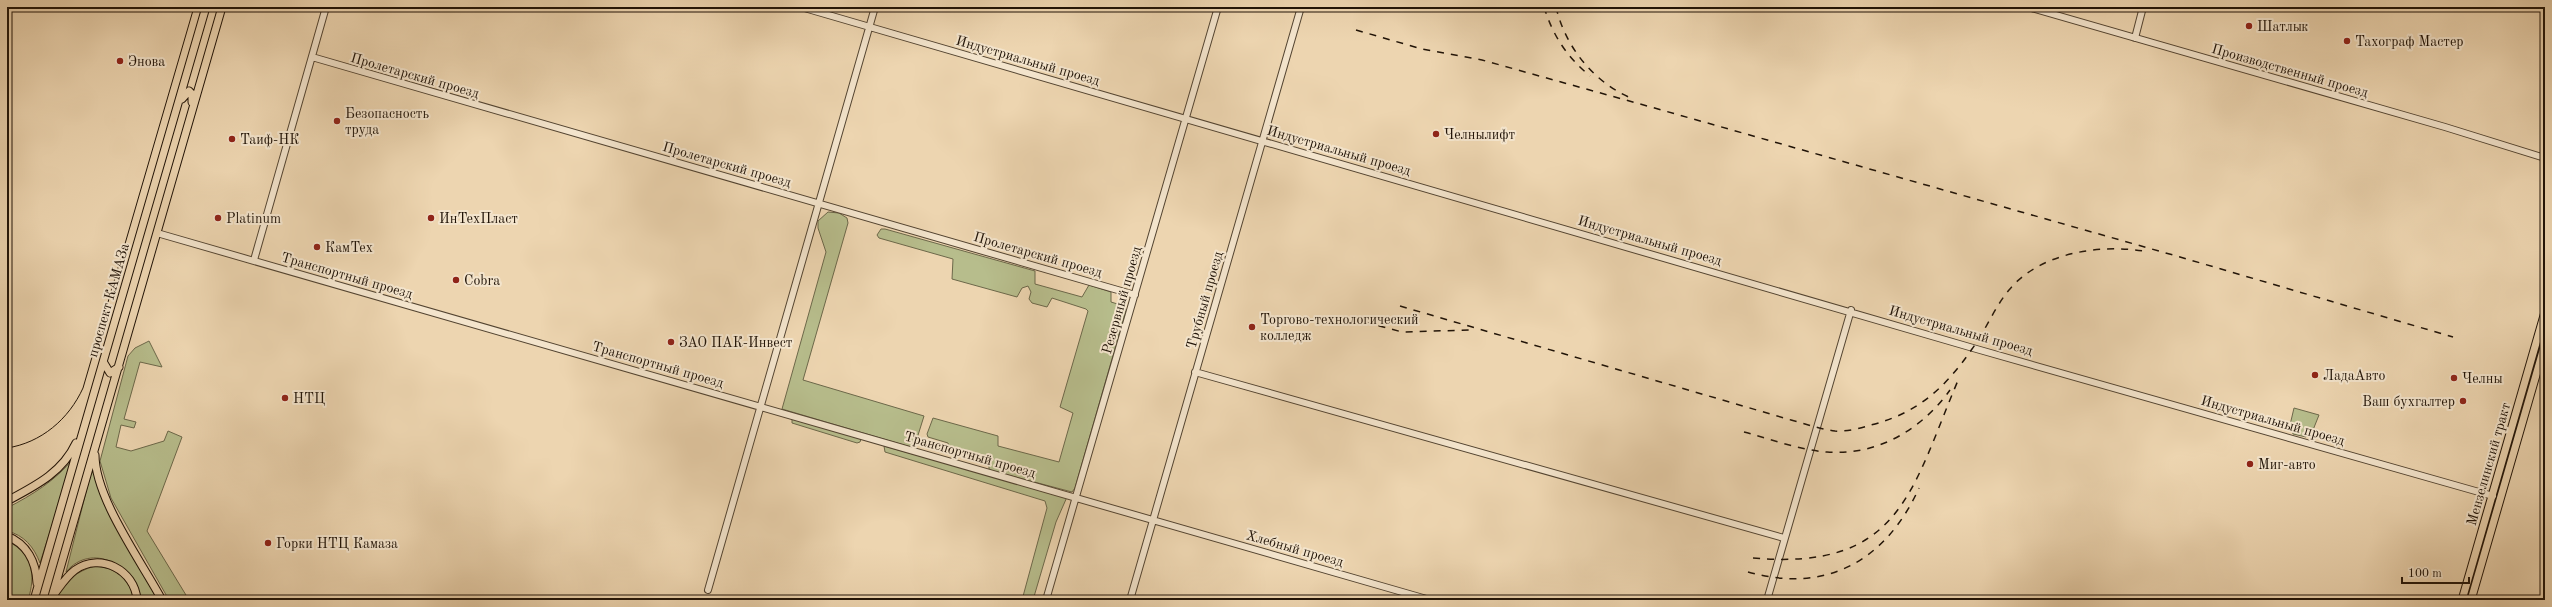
<svg xmlns="http://www.w3.org/2000/svg" width="2552" height="607" viewBox="0 0 2552 607" font-family="'Old Standard TT',serif">
	<rect width="100%" height="100%" fill="#edd5b0"/>
	<filter id="stains"><feTurbulence type="fractalNoise" baseFrequency=".005" numOctaves="4"/><feColorMatrix values="0 0 0 0 .2 0 0 0 0 .09 0 0 0 0 .02 0 0 0 .5 -.17"/></filter>
	<radialGradient id="worn" r=".72"><stop offset=".6" stop-color="#630" stop-opacity="0"/><stop offset="1" stop-color="#630" stop-opacity=".3"/></radialGradient>
	<!-- green -->
	<path fill="#b7bd8c" stroke="#6c684a" d="M 828,212 L 839,213 L 847,218 L 848,223 L 803,380 L 924,416 L 914,448 L 782,409 L 826,252 L 818,228 L 818,221 Z
		M 881,229 L 885,229 L 1035,271 L 1035,284 L 1082,297 L 1089,285 L 1111,292 L 1111,302 L 1124,306 L 1126,310 L 1075,488 L 1072,492 L 989,470 L 989,459 L 950,449 L 948,443 L 928,437 L 927,434 L 933,418 L 998,436 L 998,446 L 1059,462 L 1073,413 L 1060,407 L 1088,311 L 1086,309 L 1052,298 L 1047,307 L 1032,303 L 1029,299 L 1031,292 L 1028,286 L 1022,288 L 1017,297 L 952,279 L 953,259 L 879,238 L 877,235 Z
		M 149,341 L 162,367 L 140,362 L 124,419 L 136,422 L 134,428 L 121,425 L 116,447 L 131,451 L 164,441 L 168,431 L 182,437 L 147,531 L 189,600 L 169,600 L 111,498 L 100,461 L 128,356 L 135,348 Z
		M 2294,408 L 2319,415 L 2313,430 L 2306,437 L 2293,434 L 2290,425 Z
		M 792,418 L 861,439 L 860,442 L 857,443 L 792,423 Z
		M 884,446 L 1067,497 L 1056,522 L 1033,600 L 1022,600 L 1047,508 L 1045,501 L 885,452 Z
		M 73,459 L 40,563 C 34,547 24,535 7,531 L 7,508 C 32,495 55,481 73,459 Z
		M 92,468 L 104,504 L 158,600 L 141,600 C 135,566 92,541 66,572 Z
		M 7,541 C 33,553 36,575 28,600 L 7,600 Z
		M 95,566 C 116,568 130,578 134,600 L 57,600 C 62,582 77,571 95,566 Z"/>
	<g fill="none" stroke-linecap="round" stroke-linejoin="round">
		<defs>
			<path id="minor" d="M 801,7 L 1973,348 L 2493,496
				M 2028,7 L 2445,127 L 2545,158
				M 2135,38 L 2143,7
				M 312,57 L 1135,295
				M 157,233 L 1430,600
				M 254,260 L 326,7
				M 1195,372 L 1784,538
				M 708,590 L 875,7
				M 1046,600 L 1218,7
				M 1130,600 L 1301,7
				M 1767,600 L 1851,310"/>
			<path id="major" d="M 182,99 L 189,91 L 192,94 L 192,102
				M 104,363 L 110,373 L 119,367
				M 95,455 C 95,498 141,561 162,600
				M 7,501 C 35,486 62,473 76,443
				M 7,536 C 27,544 36,562 37,583
				M 55,593 C 61,585 67,576 75,570 C 100,552 135,570 137,600
				M 34,600 L 206,7
				M 51,600 L 222,7
				M 2462,600 L 2545,312
				M 2471,600 L 2545,344"/>
		</defs>
		<!-- minor casing -->
		<use href="#minor" stroke="#534431" stroke-width="8"/>
		<!-- major casing -->
		<use href="#major" stroke="#201307" stroke-width="9"/>
		<!-- minor -->
		<use href="#minor" stroke="#f3e4cc" stroke-width="6"/>
		<!-- major -->
		<use href="#major" stroke="#edd5b0" stroke-width="7"/>
		<!-- tram -->
		<path stroke="#201307" stroke-width="1" d="M 7,448 C 41,443 69,419 83,388 L 194,7"/>
		<!-- rail -->
		<path stroke="#201307" stroke-width="1.5" stroke-dasharray="7 7" stroke-linecap="butt" d="M 1544,7 C 1553,36 1567,57 1590,76
			M 1556,7 C 1565,46 1593,82 1631,98
			M 1356,30 L 1422,49 L 1482,60 L 1658,109 L 2180,257 L 2453,337
			M 1400,306 L 1791,420 C 1806,424 1820,429 1835,431 C 1846,432 1861,428 1871,425 C 1918,413 1945,388 1972,349 C 1986,330 1994,308 2009,290 C 2039,253 2099,244 2143,251
			M 1365,322 L 1402,332 L 1469,330
			M 1744,432 C 1771,439 1799,450 1827,452 C 1878,456 1922,429 1950,390
			M 1753,558 C 1901,571 1911,491 1959,378
			M 1748,572 C 1826,594 1886,561 1919,488"/>
	</g>
	<!-- markers -->
	<g fill="#8f2418" stroke="#f3e4cc" stroke-width="1.5">
		<circle cx="2249" cy="26" r="4"/>
		<circle cx="2347" cy="41" r="4"/>
		<circle cx="120" cy="61" r="4"/>
		<circle cx="337" cy="121" r="4"/>
		<circle cx="1436" cy="134" r="4"/>
		<circle cx="232" cy="139" r="4"/>
		<circle cx="218" cy="218" r="4"/>
		<circle cx="431" cy="218" r="4"/>
		<circle cx="317" cy="247" r="4"/>
		<circle cx="456" cy="280" r="4"/>
		<circle cx="1252" cy="327" r="4"/>
		<circle cx="671" cy="342" r="4"/>
		<circle cx="2315" cy="375" r="4"/>
		<circle cx="2454" cy="378" r="4"/>
		<circle cx="285" cy="398" r="4"/>
		<circle cx="2463" cy="401" r="4"/>
		<circle cx="2250" cy="464" r="4"/>
		<circle cx="268" cy="543" r="4"/>
	</g>
	<g text-anchor="middle" stroke-width="4" stroke-linejoin="round" paint-order="stroke">
		<!-- poi labels -->
		<g font-size="14" fill="#201307" stroke="#f3e4cc" text-anchor="start">
			<text x="2257" y="31">Шатлык</text>
			<text x="2355" y="46">Тахограф Мастер</text>
			<text x="128" y="66">Энова</text>
			<text x="345" y="118">Безопасность<tspan x="345" dy="16">труда</tspan></text>
			<text x="1444" y="139">Челнылифт</text>
			<text x="240" y="144">Таиф-НК</text>
			<text x="226" y="223">Platinum</text>
			<text x="439" y="223">ИнТехПласт</text>
			<text x="325" y="252">КамТех</text>
			<text x="464" y="285">Cobra</text>
			<text x="1260" y="324">Торгово-технологический<tspan x="1260" dy="16">колледж</tspan></text>
			<text x="679" y="347">ЗАО ПАК-Инвест</text>
			<text x="2323" y="380">ЛадаАвто</text>
			<text x="2462" y="383">Челны</text>
			<text x="293" y="403">НТЦ</text>
			<text x="2455" y="406" text-anchor="end">Ваш бухгалтер</text>
			<text x="2258" y="469">Миг-авто</text>
			<text x="276" y="548">Горки НТЦ Камаза</text>
		</g>
		<!-- street labels -->
		<g font-size="14" fill="#201307" stroke="#f3e4cc">
			<text transform="translate(1028 60) rotate(16)" y="5">Индустриальный проезд</text>
			<text transform="translate(2290 70) rotate(16)" y="5">Производственный проезд</text>
			<text transform="translate(415 75) rotate(16)" y="5">Пролетарский проезд</text>
			<text transform="translate(1339 150) rotate(16)" y="5">Индустриальный проезд</text>
			<text transform="translate(727 164) rotate(16)" y="5">Пролетарский проезд</text>
			<text transform="translate(1650 240) rotate(16)" y="5">Индустриальный проезд</text>
			<text transform="translate(1038 254) rotate(16)" y="5">Пролетарский проезд</text>
			<text transform="translate(347 275) rotate(16)" y="5">Транспортный проезд</text>
			<text transform="translate(108 300) rotate(-74)" y="5">проспект КАМАЗа</text>
			<text transform="translate(1121 300) rotate(-74)" y="5">Резервный проезд</text>
			<text transform="translate(1204 300) rotate(-74)" y="5">Трубный проезд</text>
			<text transform="translate(1961 330) rotate(16)" y="5">Индустриальный проезд</text>
			<text transform="translate(658 364) rotate(16)" y="5">Транспортный проезд</text>
			<text transform="translate(2273 420) rotate(16)" y="5">Индустриальный проезд</text>
			<text transform="translate(970 454) rotate(16)" y="5">Транспортный проезд</text>
			<text transform="translate(2488 464) rotate(-74)" y="5">Мензелинский тракт</text>
			<text transform="translate(1295 548) rotate(16)" y="5">Хлебный проезд</text>
		</g>
	</g>
	<!-- margin -->
	<rect width="2552" height="607" fill="none" stroke="#edd5b0" stroke-width="24"/>
	<rect x="8" y="8" width="2536" height="591" fill="none" stroke="#201307" stroke-width="2"/>
	<rect x="12" y="12" width="2528" height="583" fill="none" stroke="#201307"/>
	<!-- scale -->
	<path d="M2402 577v6h67v-6" fill="none" stroke="#201307" stroke-width="2"/>
	<text x="2408" y="577" font-size="12" fill="#201307" stroke="#f3e4cc" stroke-width="3" paint-order="stroke">100 m</text>
	<rect width="100%" height="100%" filter="url(#stains)"/>
	<rect width="100%" height="100%" fill="url(#worn)"/>
</svg>
